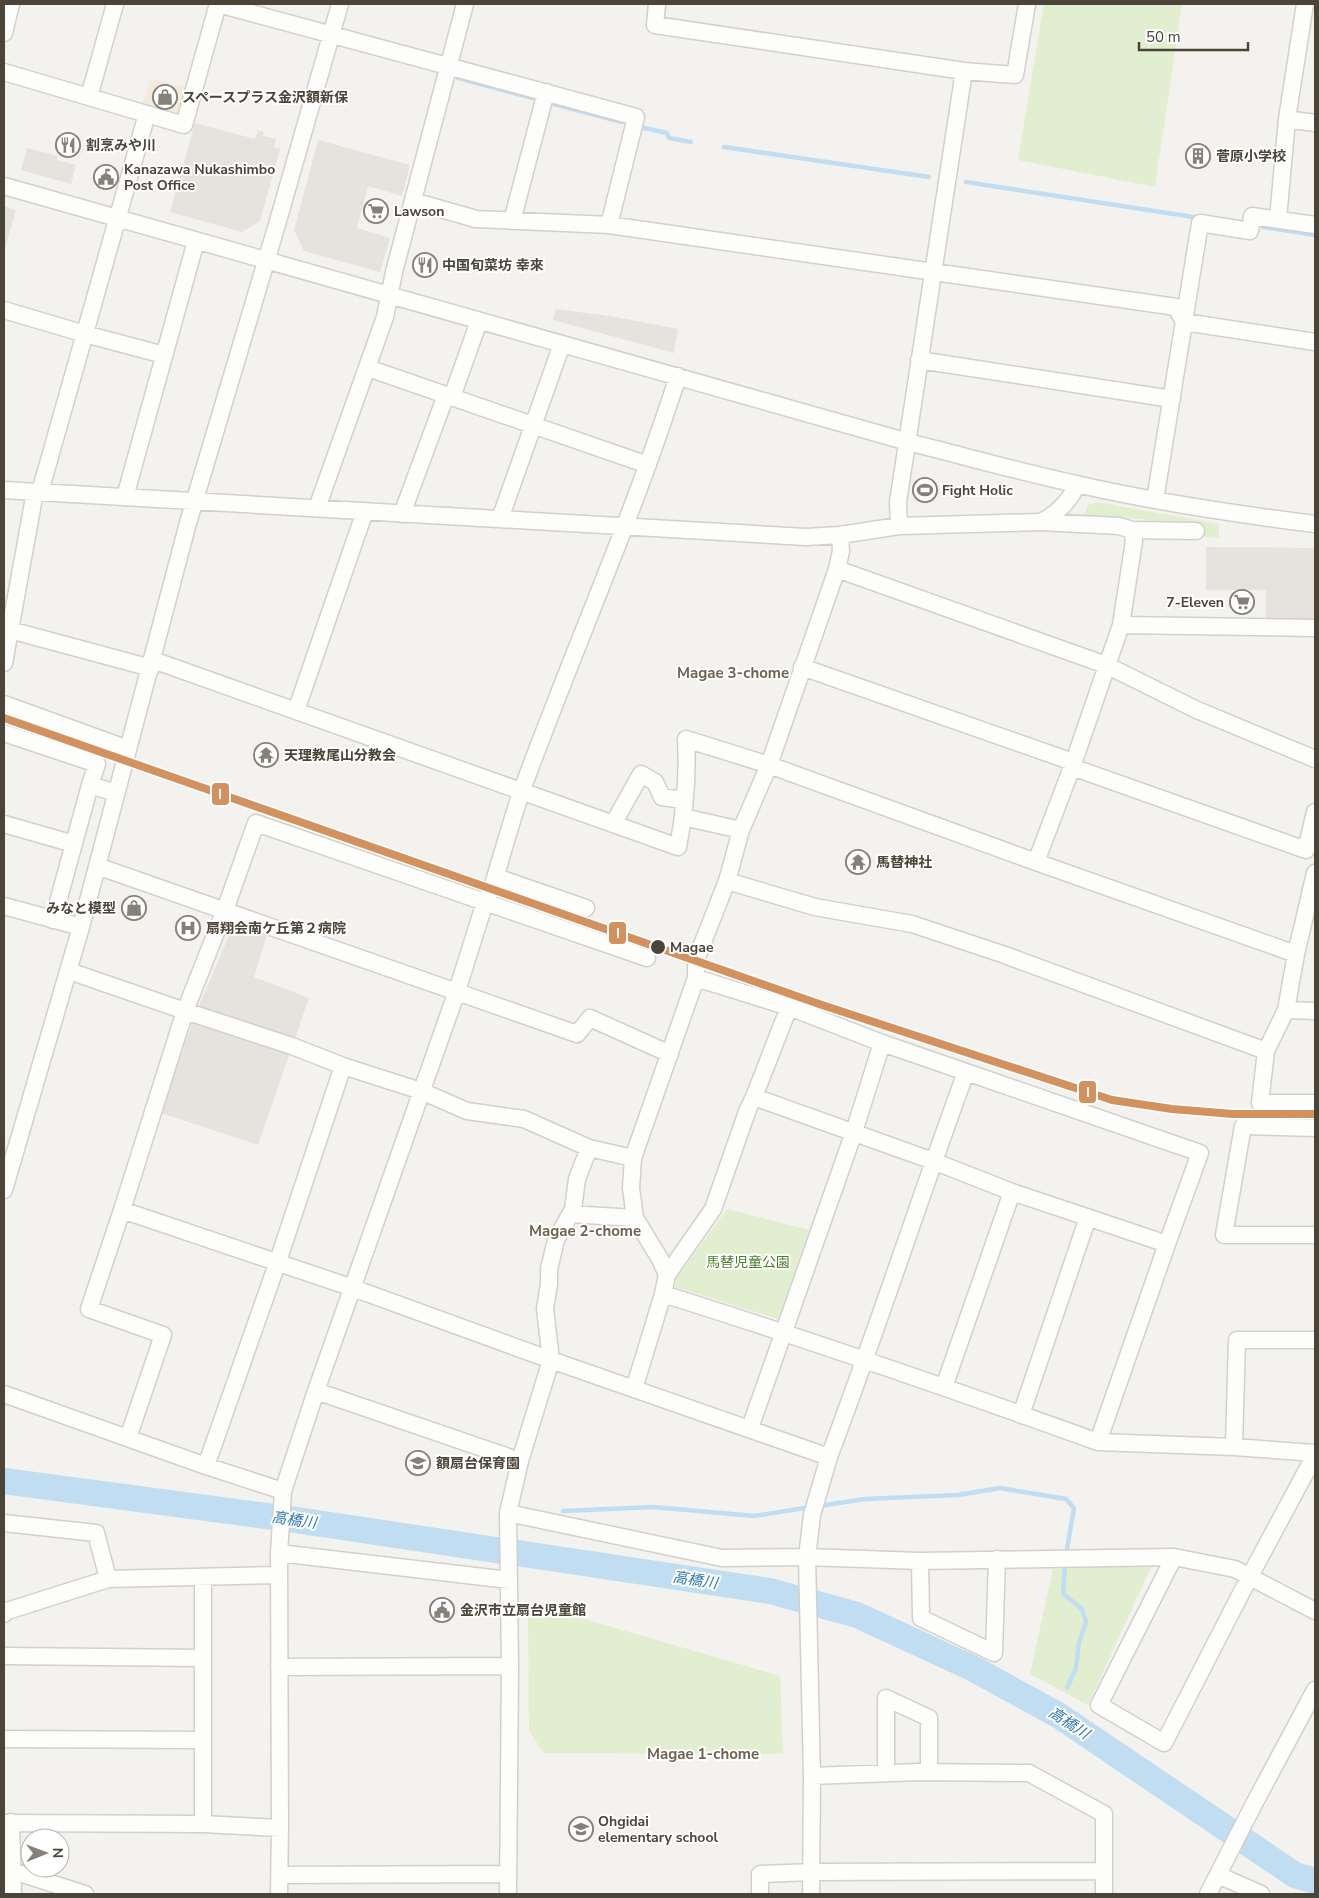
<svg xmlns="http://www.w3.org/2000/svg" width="1319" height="1898" viewBox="0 0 1319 1898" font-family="'Nunito Sans','Noto Sans JP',sans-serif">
	<rect width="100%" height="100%" fill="#f4f2ee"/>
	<!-- commercial -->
	<path fill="#f3ebdf" d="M 150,78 L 188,88 L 182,111 L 174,115 L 142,106 Z"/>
	<!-- green -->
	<path fill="#e1eecf" d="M 1044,4 L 1182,4 L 1155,187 L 1018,160 Z
		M 1096,502 L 1219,524 L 1219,538 L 1205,537 L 1197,527 L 1150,524 L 1144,519 L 1083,518 L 1088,505 Z
		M 727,1209 L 809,1230 L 778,1319 L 675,1287 L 676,1279 Z
		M 1152,1565 L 1088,1705 L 1030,1674 L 1053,1569 Z
		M 543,1607 L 780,1676 L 783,1754 L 544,1753 L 529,1731 L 528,1616 Z"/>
	<!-- parking -->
	<path fill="#e6e3df" d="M 195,123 L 255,139 L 258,130 L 264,132 L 263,136 L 276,139 L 274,147 L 280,149 L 260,221 L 242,232 L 170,212 Z
		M 318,140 L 410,165 L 402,196 L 368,186 L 357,228 L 390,238 L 380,272 L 304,251 L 294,230 Z
		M 27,148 L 58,156 L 57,160 L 76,165 L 71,184 L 21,170 Z
		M 4,206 L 16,210 L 4,252 Z
		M 556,309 L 616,317 L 678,329 L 674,353 L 553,320 Z
		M 1206,547 L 1315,548 L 1315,620 L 1266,620 L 1266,590 L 1206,590 Z
		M 236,919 L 268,932 L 254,977 L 309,998 L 258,1145 L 161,1113 L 195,1015 Z"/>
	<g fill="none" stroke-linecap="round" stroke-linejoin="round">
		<!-- stream -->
		<path stroke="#c0ddf1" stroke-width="4.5" d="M 458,78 L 533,98
			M 554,104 L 622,122
			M 640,127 L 667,133 L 669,138 L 691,142
			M 724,147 L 929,177
			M 966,182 L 1200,218
			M 1263,227 L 1315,235
			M 819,1506 L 865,1499 L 958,1495 L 1000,1488 L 1066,1499 L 1074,1508 L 1066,1555
			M 563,1511 L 653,1507 L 754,1516 L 811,1507
			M 1065,1563 L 1063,1594 L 1082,1609 L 1086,1622 L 1079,1642 L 1076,1668 L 1067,1688"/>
		<!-- river -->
		<path stroke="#c0ddf1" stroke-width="26" d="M 4,1481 L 303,1521 L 770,1591 L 857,1615 L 974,1669 L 1058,1715 L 1295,1875 L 1315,1881"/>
		<defs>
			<path id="minor" d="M 218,4 L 636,117 L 609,225 L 1176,307 L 1184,322 L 1315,342
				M 657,4 L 655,25 L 964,71
				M 4,33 L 11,4
				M 4,72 L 184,125 L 218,4
				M 89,97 L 115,4
				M 1287,119 L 1315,123
				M 4,186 L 908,442 C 964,456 1020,472 1076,484 C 1155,502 1235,514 1315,524
				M 413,201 L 476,219 L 609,225
				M 1278,219 L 1287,119 L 1305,4
				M 512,221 L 546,92
				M 4,310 L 85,334 L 164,355
				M 919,360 L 1172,399
				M 368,368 L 648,465
				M 452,397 L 479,321
				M 4,490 L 806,537 L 840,535 L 899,526 L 1040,522 C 1055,516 1071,500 1077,484
				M 40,492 L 147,114
				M 125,497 L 196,241
				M 1155,500 L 1200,223 L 1250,231 L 1252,216 L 1315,225
				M 317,508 L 385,317 L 394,272 L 465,4
				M 402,514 L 446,395
				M 500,519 L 562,344
				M 899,526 L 898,502 L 964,71 L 1015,75 L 1027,4
				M 1132,530 L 1196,531
				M 840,535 L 841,551 L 837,569 L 769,765 L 741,830 L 727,881 L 696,960 L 696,978 L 789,1007 L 882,1043 L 966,1072
				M 837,569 L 1106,665 L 1197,710 L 1315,759
				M 1121,625 L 1315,628
				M 10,630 L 151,668
				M 153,660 L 678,847 C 685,811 688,775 686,739 L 769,765 L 1036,862 L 1072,767 L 1121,625 L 1134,541 L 1132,530 L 1119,526 L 1040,522
				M 4,663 L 35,492
				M 802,667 L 1073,762
				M 4,704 L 128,749
				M 296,711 L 365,511
				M 4,733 L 97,764 L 90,785 L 116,793
				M 1072,767 L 1306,850 L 1315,812
				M 683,817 L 741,830
				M 4,824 L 74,844
				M 613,824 L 641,774 L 655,782 L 662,797 L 683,800
				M 1036,862 L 1296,954
				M 97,866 L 577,1034 L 590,1018 L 670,1054
				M 496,877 L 586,908
				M 727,881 L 815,907 L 912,924 L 1002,954 L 1266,1051 L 1260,1103 L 1315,1103
				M 4,906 L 81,927
				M 53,920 L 90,785
				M 69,971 L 185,1011 L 122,1210 L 353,1288 L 551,1360 L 520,1461 L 508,1513 L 722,1558 L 807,1557 L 920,1561 L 1174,1557 L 1235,1569 L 1315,1611
				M 1286,1010 L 1315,1011
				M 1266,1051 L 1286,1010 L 1296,954 L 1315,873
				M 1315,1128 L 1243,1126 L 1224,1235 L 1315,1235
				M 589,1148 L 577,1179 L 573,1209 L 556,1240 L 549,1269 L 549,1284 L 545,1309 L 551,1360 L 829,1457 C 877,1330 919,1200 966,1072 L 1200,1153 L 1167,1244 L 1012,1192 L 933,1161 L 754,1097 L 789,1007
				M 633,1158 L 589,1148 L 524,1119 L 467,1111 L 421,1091 L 343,1066 L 292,1046 L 185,1011 L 225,910 L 256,823 L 647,958
				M 4,1190 L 81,927 L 188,523 L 276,228 L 340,4
				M 122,1210 L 89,1309 L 163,1335 L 128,1438
				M 570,1214 L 635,1218
				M 1167,1244 L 1098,1442 L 1234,1447 L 1315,1453
				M 667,1275 L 713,1209 L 748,1109 L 754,1097
				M 663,1294 C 810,1340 954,1390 1098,1442
				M 944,1387 L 1012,1192
				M 634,1389 L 663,1294 L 667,1275 L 660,1259 L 635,1218 L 631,1188 L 633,1158 L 696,978
				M 316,1391 L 520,1461
				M 4,1394 L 206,1466 L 283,1491
				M 1021,1415 L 1088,1217
				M 750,1428 L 854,1132 L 882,1043
				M 1234,1447 L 1237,1340 L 1315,1340
				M 206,1466 L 277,1264 L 343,1066
				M 4,1523 L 96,1533 L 108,1579 L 279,1575
				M 279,1553 L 509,1580
				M 1174,1557 L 1099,1705 L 1164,1743 L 1250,1576 L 1315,1455
				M 920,1561 L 921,1618 L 994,1653 L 997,1559
				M 4,1614 L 4,1612 L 108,1579
				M 4,1656 L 203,1658
				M 279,1667 L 510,1666
				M 4,1739 L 203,1740
				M 886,1773 L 886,1698 L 929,1718 L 929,1772
				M 812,1776 L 919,1772 L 1029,1773 L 1104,1814 L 1104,1871
				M 11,1822 L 13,1894
				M 4,1823 L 203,1824 L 280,1828 L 279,1553 L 283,1491 L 316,1391 L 457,991 L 485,902 L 492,888 C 502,855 511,822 522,790 C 573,651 633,517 678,376
				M 203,1824 L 203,1577
				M 13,1871 L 85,1894
				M 280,1875 L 507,1874
				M 1218,1875 L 1261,1894
				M 279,1894 L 280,1828
				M 508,1894 L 510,1666 L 508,1513
				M 760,1894 L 760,1874 L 811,1872 L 1104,1871 L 1104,1894
				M 811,1894 L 812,1776 L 807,1557 L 812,1515 L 829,1457
				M 1208,1894 L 1254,1804 L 1315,1690"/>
		</defs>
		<!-- minor casing -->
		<use href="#minor" stroke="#d2d0cb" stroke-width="19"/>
		<!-- minor -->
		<use href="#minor" stroke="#fdfdfc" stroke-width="16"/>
		<defs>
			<path id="rail-1" d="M 4,718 L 822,1005 L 1112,1100 L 1172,1109 L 1233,1114 L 1315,1114"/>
		</defs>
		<!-- rail-1 casing -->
		<use href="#rail-1" stroke="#fff" stroke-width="11"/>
		<!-- rail-1 -->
		<use href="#rail-1" stroke="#d29260" stroke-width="8"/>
	</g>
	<!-- icons -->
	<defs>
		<symbol id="shop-ring" viewBox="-11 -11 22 22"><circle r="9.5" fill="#fff" stroke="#868178" stroke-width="1.5"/><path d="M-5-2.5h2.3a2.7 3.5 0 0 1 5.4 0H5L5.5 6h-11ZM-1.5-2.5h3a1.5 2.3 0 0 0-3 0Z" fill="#868178"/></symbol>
		<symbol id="restaurant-ring" viewBox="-11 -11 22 22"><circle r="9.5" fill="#fff" stroke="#868178" stroke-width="1.5"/><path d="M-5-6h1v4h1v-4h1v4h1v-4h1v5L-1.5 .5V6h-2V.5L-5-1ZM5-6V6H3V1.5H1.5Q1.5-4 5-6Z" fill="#868178"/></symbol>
		<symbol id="building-ring" viewBox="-11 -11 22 22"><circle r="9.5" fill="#fff" stroke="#868178" stroke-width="1.5"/><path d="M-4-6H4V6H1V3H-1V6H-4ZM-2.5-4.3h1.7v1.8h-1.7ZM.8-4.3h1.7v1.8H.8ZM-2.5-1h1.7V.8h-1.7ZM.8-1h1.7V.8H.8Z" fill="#868178"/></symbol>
		<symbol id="civic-ring" viewBox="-11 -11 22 22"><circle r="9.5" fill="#fff" stroke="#868178" stroke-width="1.5"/><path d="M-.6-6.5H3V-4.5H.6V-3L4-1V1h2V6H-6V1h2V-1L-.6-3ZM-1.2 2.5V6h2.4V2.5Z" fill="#868178"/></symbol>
		<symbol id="supermarket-ring" viewBox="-11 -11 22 22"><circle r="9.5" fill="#fff" stroke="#868178" stroke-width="1.5"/><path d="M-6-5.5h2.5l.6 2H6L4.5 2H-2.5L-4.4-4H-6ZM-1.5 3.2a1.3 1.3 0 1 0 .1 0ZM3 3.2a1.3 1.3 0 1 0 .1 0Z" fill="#868178"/></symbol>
		<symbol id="stadium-ring" viewBox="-11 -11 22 22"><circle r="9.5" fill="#fff" stroke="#868178" stroke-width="1.5"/><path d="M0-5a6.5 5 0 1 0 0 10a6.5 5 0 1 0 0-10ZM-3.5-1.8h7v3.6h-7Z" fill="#868178"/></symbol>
		<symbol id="temple-ring" viewBox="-11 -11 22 22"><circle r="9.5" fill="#fff" stroke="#868178" stroke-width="1.5"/><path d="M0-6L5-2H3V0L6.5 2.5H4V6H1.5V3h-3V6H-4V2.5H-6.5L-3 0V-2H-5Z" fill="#868178"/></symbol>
		<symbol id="hospital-ring" viewBox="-11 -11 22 22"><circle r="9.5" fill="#fff" stroke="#868178" stroke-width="1.5"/><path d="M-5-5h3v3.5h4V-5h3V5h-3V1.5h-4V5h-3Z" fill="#868178"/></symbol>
		<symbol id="school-ring" viewBox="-11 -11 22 22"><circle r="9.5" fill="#fff" stroke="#868178" stroke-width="1.5"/><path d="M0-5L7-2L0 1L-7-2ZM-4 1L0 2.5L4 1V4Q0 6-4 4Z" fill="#868178"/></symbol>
	</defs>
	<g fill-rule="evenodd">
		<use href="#shop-ring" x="151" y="83" width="28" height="28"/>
		<use href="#restaurant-ring" x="54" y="131" width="28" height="28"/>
		<use href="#building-ring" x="1184" y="142" width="28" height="28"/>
		<use href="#civic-ring" x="92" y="163" width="28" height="28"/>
		<use href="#supermarket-ring" x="362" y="197" width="28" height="28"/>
		<use href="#restaurant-ring" x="411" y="251" width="28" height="28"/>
		<use href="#stadium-ring" x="911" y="476" width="28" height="28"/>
		<use href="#supermarket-ring" x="1228" y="588" width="28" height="28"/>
		<use href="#temple-ring" x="252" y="741" width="28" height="28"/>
		<use href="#temple-ring" x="844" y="848" width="28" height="28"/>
		<use href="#shop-ring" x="120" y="894" width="28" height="28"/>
		<use href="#hospital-ring" x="174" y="914" width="28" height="28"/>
		<use href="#school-ring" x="404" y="1449" width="28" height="28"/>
		<use href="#civic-ring" x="428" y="1596" width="28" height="28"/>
		<use href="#school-ring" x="567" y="1815" width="28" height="28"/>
	</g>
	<!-- markers -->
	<circle fill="#4b4439" stroke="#fff" stroke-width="2" cx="658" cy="947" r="8"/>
	<g text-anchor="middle" stroke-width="4" stroke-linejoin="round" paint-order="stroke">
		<!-- poi labels -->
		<g font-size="14" font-weight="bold" fill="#4b4439" stroke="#fff" text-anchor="start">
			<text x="182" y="102">スペースプラス金沢額新保</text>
			<text x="86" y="150">割烹みや川</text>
			<text x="1216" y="161">菅原小学校</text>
			<text x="124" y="174">Kanazawa Nukashimbo<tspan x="124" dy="16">Post Office</tspan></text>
			<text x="394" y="216">Lawson</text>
			<text x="442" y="270">中国旬菜坊 幸來</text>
			<text x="942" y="495">Fight Holic</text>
			<text x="1224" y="607" text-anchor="end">7-Eleven</text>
			<text x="284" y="760">天理教尾山分教会</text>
			<text x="876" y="867">馬替神社</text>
			<text x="116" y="913" text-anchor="end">みなと模型</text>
			<text x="206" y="933">扇翔会南ケ丘第２病院</text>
			<text x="436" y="1468">額扇台保育園</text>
			<text x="460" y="1615">金沢市立扇台児童館</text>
			<text x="598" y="1826">Ohgidai<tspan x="598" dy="16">elementary school</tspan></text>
		</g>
		<!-- stop labels -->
		<g font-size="14" font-weight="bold" fill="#4b4439" stroke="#fff" text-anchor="start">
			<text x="670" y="952">Magae</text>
		</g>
		<!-- park labels -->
		<g font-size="14" fill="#4a7f2a" stroke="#fff">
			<text x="748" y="1267">馬替児童公園</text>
		</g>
		<!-- neighbourhood labels -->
		<g font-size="15" font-weight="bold" fill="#6e6250" stroke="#fff">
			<text x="733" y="678">Magae 3-chome</text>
			<text x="585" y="1236">Magae 2-chome</text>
			<text x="703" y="1759">Magae 1-chome</text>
		</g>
		<!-- water labels -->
		<g font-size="15" font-style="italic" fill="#2e7ab2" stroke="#fff">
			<text transform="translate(294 1520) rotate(8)" y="5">高橋川</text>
			<text transform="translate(695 1580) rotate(9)" y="5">高橋川</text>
			<text transform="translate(1069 1723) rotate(33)" y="5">高橋川</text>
		</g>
	</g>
	<g stroke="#fff" stroke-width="2">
		<rect x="211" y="782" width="19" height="24" rx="5" fill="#d29260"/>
		<rect x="608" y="921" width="19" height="24" rx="5" fill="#d29260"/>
		<rect x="1078" y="1080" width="19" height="24" rx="5" fill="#d29260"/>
	</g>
	<g font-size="14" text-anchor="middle" font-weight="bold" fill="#fff">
		<text x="220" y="799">I</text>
		<text x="618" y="938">I</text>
		<text x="1088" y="1097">I</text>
	</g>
	<!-- border -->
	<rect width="1319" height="1898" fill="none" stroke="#4b4439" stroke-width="10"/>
	<!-- north arrow -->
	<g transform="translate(45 1853) rotate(89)"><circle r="24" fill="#ffffff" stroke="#b7b4b0"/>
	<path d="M0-4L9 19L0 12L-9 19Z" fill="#868178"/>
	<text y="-8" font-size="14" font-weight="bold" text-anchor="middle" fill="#4b4439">N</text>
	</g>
	<!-- scale -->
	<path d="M1139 42v8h109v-8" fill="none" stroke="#4b4439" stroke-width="2.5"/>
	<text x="1146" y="42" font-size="15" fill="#4b4439" stroke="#ffffff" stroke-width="4" paint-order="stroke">50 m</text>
</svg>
